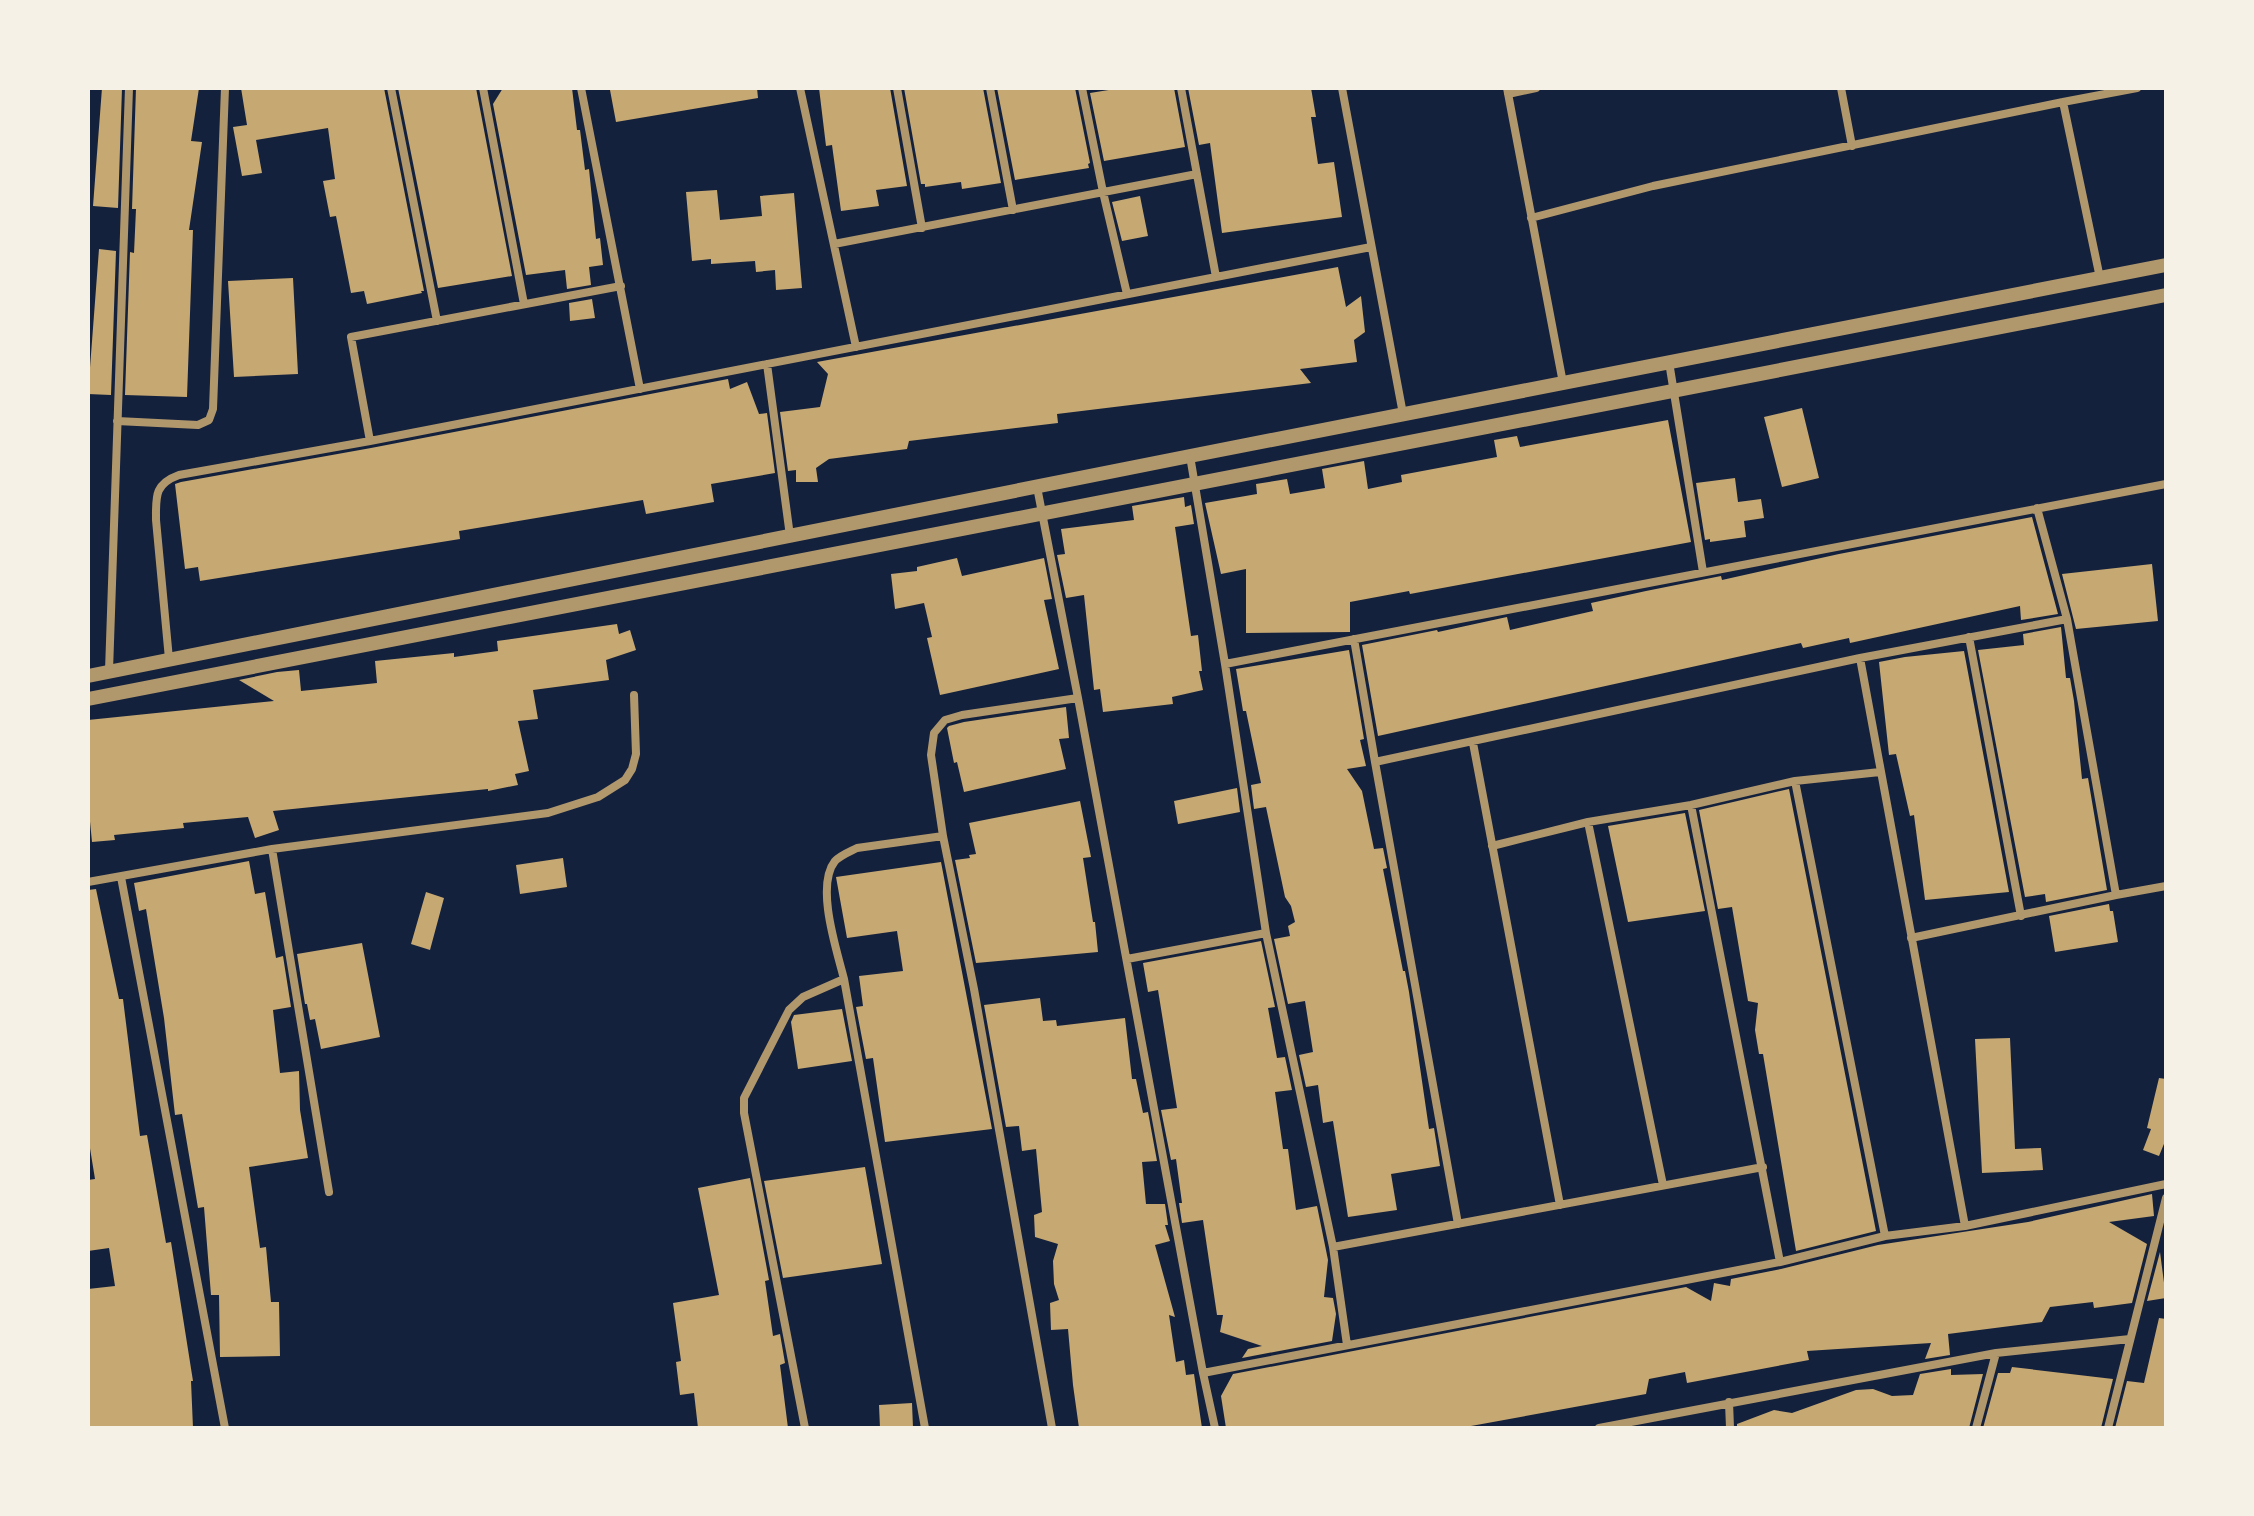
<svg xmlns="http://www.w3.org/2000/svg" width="2254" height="1516" viewBox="0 0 2254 1516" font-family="Lato,sans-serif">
	<rect width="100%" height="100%" fill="#14213d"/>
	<!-- building -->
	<path fill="#c6a872" d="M 102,88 L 122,88 L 118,208 L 93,206 Z
		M 136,88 L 199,88 L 191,141 L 202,142 L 189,230 L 193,230 L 187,397 L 125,395 L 130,252 L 134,253 L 136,209 L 132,209 Z
		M 241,88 L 384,88 L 424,291 L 421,291 L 422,293 L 367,304 L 364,291 L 351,293 L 336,216 L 330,217 L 323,181 L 335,179 L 328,128 L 256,140 L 262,173 L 242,176 L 233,127 L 247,125 Z
		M 398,88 L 476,88 L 512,276 L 438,288 Z
		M 503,88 L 572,88 L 577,130 L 580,130 L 585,170 L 589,169 L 596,239 L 600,238 L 603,265 L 589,267 L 591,285 L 567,289 L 565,270 L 526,275 L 493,104 Z
		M 622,88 L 757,88 L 758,98 L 616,122 L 610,90 Z
		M 819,88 L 890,88 L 907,186 L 876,190 L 879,206 L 841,211 L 832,145 L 826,146 Z
		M 904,88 L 983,88 L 1001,183 L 962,189 L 961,182 L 925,187 L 925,184 L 921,184 Z
		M 997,88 L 1075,88 L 1090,163 L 1088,164 L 1089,168 L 1015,180 Z
		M 1121,88 L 1174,88 L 1185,147 L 1104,161 L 1090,93 Z
		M 1188,88 L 1311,88 L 1316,117 L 1311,117 L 1318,164 L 1334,162 L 1342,217 L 1222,233 L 1210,143 L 1199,145 Z
		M 717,190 L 720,220 L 762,216 L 760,196 L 794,193 L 802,288 L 776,290 L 775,270 L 756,272 L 755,261 L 711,264 L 711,259 L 692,261 L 686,192 Z
		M 1140,196 L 1148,236 L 1122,241 L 1112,202 Z
		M 99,249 L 116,251 L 111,395 L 88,394 Z
		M 1338,267 L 1346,307 L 1361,296 L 1365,332 L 1354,340 L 1357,362 L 1300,369 L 1311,383 L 1057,414 L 1058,423 L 909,441 L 907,449 L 829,459 L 816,468 L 818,482 L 796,482 L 796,470 L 788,471 L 780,412 L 820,407 L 828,374 L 817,362 Z
		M 293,278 L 298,374 L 234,377 L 228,281 Z
		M 592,299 L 595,318 L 570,321 L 569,303 Z
		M 728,379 L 730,389 L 747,382 L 759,414 L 767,413 L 775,473 L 711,484 L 714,502 L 646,514 L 643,500 L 459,531 L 460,539 L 200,581 L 198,567 L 185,569 L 175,484 L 181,482 L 371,448 Z
		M 1802,408 L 1819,478 L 1782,487 L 1764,417 Z
		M 1668,420 L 1691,542 L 1410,594 L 1409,591 L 1350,602 L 1350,632 L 1246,633 L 1246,569 L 1221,574 L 1205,503 L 1257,494 L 1256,484 L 1287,479 L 1290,494 L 1325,488 L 1322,469 L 1364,461 L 1368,489 L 1402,482 L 1401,475 L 1497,457 L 1494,440 L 1517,436 L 1520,447 Z
		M 1735,478 L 1738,502 L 1761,499 L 1764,518 L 1744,521 L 1746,537 L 1710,542 L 1710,539 L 1705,540 L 1696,483 Z
		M 1184,497 L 1185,507 L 1191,505 L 1194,524 L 1175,527 L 1191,636 L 1198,635 L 1202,671 L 1199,671 L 1203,690 L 1172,697 L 1173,704 L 1103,712 L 1100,689 L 1094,690 L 1084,595 L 1066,598 L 1057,555 L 1065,554 L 1061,529 L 1134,520 L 1132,506 Z
		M 2032,517 L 2058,614 L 2021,620 L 2020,606 L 1850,643 L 1849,638 L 1803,648 L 1801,643 L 1378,736 L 1362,645 L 1437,630 L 1438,632 L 1507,617 L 1510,630 L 1593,611 L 1591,603 L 1646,591 L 1721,576 L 1722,580 L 1839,554 Z
		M 957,558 L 962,576 L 1044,558 L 1052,599 L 1044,600 L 1059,669 L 940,695 L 927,638 L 932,637 L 924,603 L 895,609 L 891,574 L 917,571 L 917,567 Z
		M 2152,564 L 2158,621 L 2076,629 L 2062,574 Z
		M 617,624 L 619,634 L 630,630 L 636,650 L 606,660 L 609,680 L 533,690 L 538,719 L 518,721 L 529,771 L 515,774 L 518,785 L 488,791 L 488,789 L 273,811 L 279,830 L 255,838 L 248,817 L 183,823 L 184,828 L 114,835 L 115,840 L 92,842 L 88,801 L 88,720 L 274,701 L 239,680 L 277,672 L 299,670 L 301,691 L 377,683 L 375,661 L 454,653 L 454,657 L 498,651 L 497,641 Z
		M 2061,627 L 2066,678 L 2070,678 L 2074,701 L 2082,779 L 2088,778 L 2107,890 L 2046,902 L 2045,894 L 2025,897 L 1978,650 L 2024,645 L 2023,634 Z
		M 1349,650 L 1364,739 L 1360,740 L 1366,766 L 1347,769 L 1362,791 L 1374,849 L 1383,848 L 1387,868 L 1383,869 L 1403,971 L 1405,971 L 1409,992 L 1429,1129 L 1434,1128 L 1440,1166 L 1391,1174 L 1397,1210 L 1348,1217 L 1333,1121 L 1323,1123 L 1318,1085 L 1306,1087 L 1299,1055 L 1313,1052 L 1305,1001 L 1288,1004 L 1274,939 L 1290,936 L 1288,926 L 1295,922 L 1291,906 L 1285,897 L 1266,807 L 1254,809 L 1251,785 L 1261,783 L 1246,711 L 1243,711 L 1236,669 Z
		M 1964,651 L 2009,892 L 1925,900 L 1914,815 L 1910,816 L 1896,754 L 1889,755 L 1879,662 L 1905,657 Z
		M 1066,707 L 1069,738 L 1059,739 L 1066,769 L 964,792 L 957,762 L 954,763 L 947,728 L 949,726 L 964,722 Z
		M 1237,788 L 1240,812 L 1178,824 L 1174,801 Z
		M 1789,789 L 1876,1231 L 1796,1251 L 1763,1054 L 1759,1054 L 1755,1030 L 1758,1003 L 1748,1001 L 1732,907 L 1718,909 L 1699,810 Z
		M 1080,801 L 1091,857 L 1083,858 L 1093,922 L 1095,922 L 1098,952 L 976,963 L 955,860 L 970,858 L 969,855 L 976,854 L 969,823 Z
		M 1685,813 L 1705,911 L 1628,922 L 1608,826 Z
		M 563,858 L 567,887 L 520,894 L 516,865 Z
		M 249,861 L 255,894 L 265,892 L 276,958 L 283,956 L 291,1007 L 273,1010 L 280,1073 L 299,1071 L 300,1110 L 308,1158 L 249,1167 L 260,1248 L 266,1247 L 271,1302 L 279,1302 L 280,1356 L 220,1357 L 219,1295 L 211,1295 L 204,1207 L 198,1208 L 182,1114 L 175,1115 L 164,1018 L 146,909 L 139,911 L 134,883 Z
		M 941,862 L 992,1129 L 885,1142 L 873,1058 L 866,1059 L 856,1007 L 863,1006 L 859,976 L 903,971 L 897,931 L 847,938 L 836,877 Z
		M 96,889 L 119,999 L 123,999 L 140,1136 L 147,1135 L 166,1243 L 171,1242 L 193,1381 L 191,1381 L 193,1428 L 88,1428 L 88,1289 L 115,1286 L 109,1248 L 88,1251 L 88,1180 L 95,1179 L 88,1136 L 88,890 Z
		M 426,892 L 444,898 L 430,950 L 411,944 Z
		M 2109,904 L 2110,911 L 2113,911 L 2118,942 L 2055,952 L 2049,916 Z
		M 1261,941 L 1275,1007 L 1268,1008 L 1277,1058 L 1285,1057 L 1292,1090 L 1275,1092 L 1283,1149 L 1288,1149 L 1296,1210 L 1317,1206 L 1328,1260 L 1324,1297 L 1333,1298 L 1336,1314 L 1332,1341 L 1242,1358 L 1248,1349 L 1262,1346 L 1220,1332 L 1223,1315 L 1217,1315 L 1203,1220 L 1182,1223 L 1179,1203 L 1182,1203 L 1176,1159 L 1171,1160 L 1161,1110 L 1177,1108 L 1158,990 L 1148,992 L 1143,963 Z
		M 362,943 L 380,1037 L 321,1049 L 315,1019 L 310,1020 L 307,1004 L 305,1004 L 297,954 Z
		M 1040,998 L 1043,1021 L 1056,1020 L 1057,1026 L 1125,1018 L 1132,1079 L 1136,1079 L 1143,1113 L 1148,1112 L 1157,1161 L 1142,1162 L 1146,1204 L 1165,1204 L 1168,1225 L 1165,1225 L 1170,1241 L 1155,1245 L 1175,1317 L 1169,1315 L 1176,1362 L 1184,1360 L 1186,1375 L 1194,1374 L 1202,1428 L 1079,1428 L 1073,1385 L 1068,1329 L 1051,1330 L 1050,1303 L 1059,1300 L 1054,1284 L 1053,1261 L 1058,1244 L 1035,1237 L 1034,1215 L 1042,1212 L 1036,1149 L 1022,1151 L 1019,1126 L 1006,1127 L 984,1005 Z
		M 842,1009 L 852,1061 L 798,1069 L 791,1022 L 794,1015 Z
		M 2010,1038 L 2015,1149 L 2041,1148 L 2043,1170 L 1982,1173 L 1975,1039 Z
		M 2159,1078 L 2166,1079 L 2166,1139 L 2159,1156 L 2143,1150 L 2151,1129 L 2147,1128 Z
		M 865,1167 L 882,1264 L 783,1278 L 764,1181 Z
		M 750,1178 L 769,1280 L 765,1281 L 773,1336 L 780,1334 L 785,1363 L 780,1365 L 788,1428 L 698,1428 L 694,1393 L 680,1395 L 676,1362 L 681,1361 L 673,1303 L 719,1295 L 698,1188 Z
		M 2152,1194 L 2154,1216 L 2109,1222 L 2147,1244 L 2132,1303 L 2094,1308 L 2093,1302 L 2050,1307 L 2042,1322 L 1948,1334 L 1950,1355 L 1925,1359 L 1931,1343 L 1807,1351 L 1809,1360 L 1687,1383 L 1685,1372 L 1649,1379 L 1646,1394 L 1460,1428 L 1226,1428 L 1221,1396 L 1233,1374 L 1686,1287 L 1711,1301 L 1714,1283 L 1730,1286 L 1731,1279 L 1781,1269 L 1878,1245 L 2028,1222 Z
		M 2160,1252 L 2166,1298 L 2147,1301 Z
		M 2159,1318 L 2166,1319 L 2166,1428 L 2115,1428 L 2127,1381 L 2144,1383 Z
		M 2012,1367 L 2113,1379 L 2101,1428 L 1983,1428 L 1998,1373 L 2010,1373 Z
		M 1951,1369 L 1951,1375 L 1983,1374 L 1969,1428 L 1737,1428 L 1737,1424 L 1774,1410 L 1792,1413 L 1856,1390 L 1873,1389 L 1892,1396 L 1913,1395 L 1920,1374 Z
		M 912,1403 L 913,1428 L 880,1428 L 879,1405 Z"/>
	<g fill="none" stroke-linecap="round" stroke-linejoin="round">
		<!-- minor -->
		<path stroke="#b1986c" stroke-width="8" d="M 391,88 L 437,321
			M 483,88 L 524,304
			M 581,88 L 640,389
			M 800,88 L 856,347
			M 897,88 L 922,228
			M 990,88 L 1013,210
			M 1082,88 L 1103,192 L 1127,294
			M 1181,88 L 1216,277
			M 1342,88 L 1403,414
			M 1507,88 L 1563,383
			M 1841,88 L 1852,146
			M 1508,94 L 1536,88
			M 1531,218 L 1653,186 L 2063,102
			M 834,244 L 1197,174
			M 2100,278 L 2063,102 L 2137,88
			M 1669,362 L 1703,572
			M 767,364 L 790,536
			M 117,421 L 198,425 L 209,420 L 213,409 L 225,88
			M 370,441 L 351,337 L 621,286
			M 1190,456 L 1225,664 L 1266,933 L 1333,1247 L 1347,1345
			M 1037,487 L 1078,698 L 1203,1373 L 1215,1428
			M 2037,508 L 2067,619 L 2116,895 L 2166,886
			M 1969,637 L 2021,916
			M 1354,639 L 1375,762 L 1860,658 L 2067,619
			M 1860,658 L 1965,1226
			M 169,659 L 156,520 C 156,497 154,484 179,475 L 370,441 L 1371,247
			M 1225,664 L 2166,484
			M 109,671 L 129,88
			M 1473,743 L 1560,1205
			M 1375,762 L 1458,1224
			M 1795,781 L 1885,1236
			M 1691,805 L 1780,1262
			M 1588,822 L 1663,1185
			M 1492,846 L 1588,822 L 1691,805 L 1795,781 L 1880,772
			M 272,849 L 329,1192
			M 121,877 L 225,1428
			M 88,882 L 272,849 L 548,813 L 598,797 L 625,780 L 632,769 L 636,754 L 634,695
			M 1911,938 L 2116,895
			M 1127,959 L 1266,933
			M 1333,1247 L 1763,1167
			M 1203,1373 L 1780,1262 L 1885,1236 L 1965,1226 L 2166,1184
			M 1729,1402 L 1730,1428
			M 805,1428 L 744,1113 L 744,1098 L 789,1010 L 803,997 L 844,979
			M 925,1428 L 844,979 C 837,951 815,886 835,861 C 841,855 849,852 857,848 L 943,836
			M 1052,1428 L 974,989 L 943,836 L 931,755 L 934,733 L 945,720 L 962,715 L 1078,698
			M 1599,1428 L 1996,1353 L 2130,1339
			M 1976,1428 L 1996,1353
			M 2108,1428 L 2166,1198"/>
		<!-- tertiary -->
		<path stroke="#b1986c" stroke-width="14" d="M 88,676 L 1190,456 L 2166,265
			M 88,699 L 2166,295"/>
	</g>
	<!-- border -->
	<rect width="2254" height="1516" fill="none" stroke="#f6f1e7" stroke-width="180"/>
</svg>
